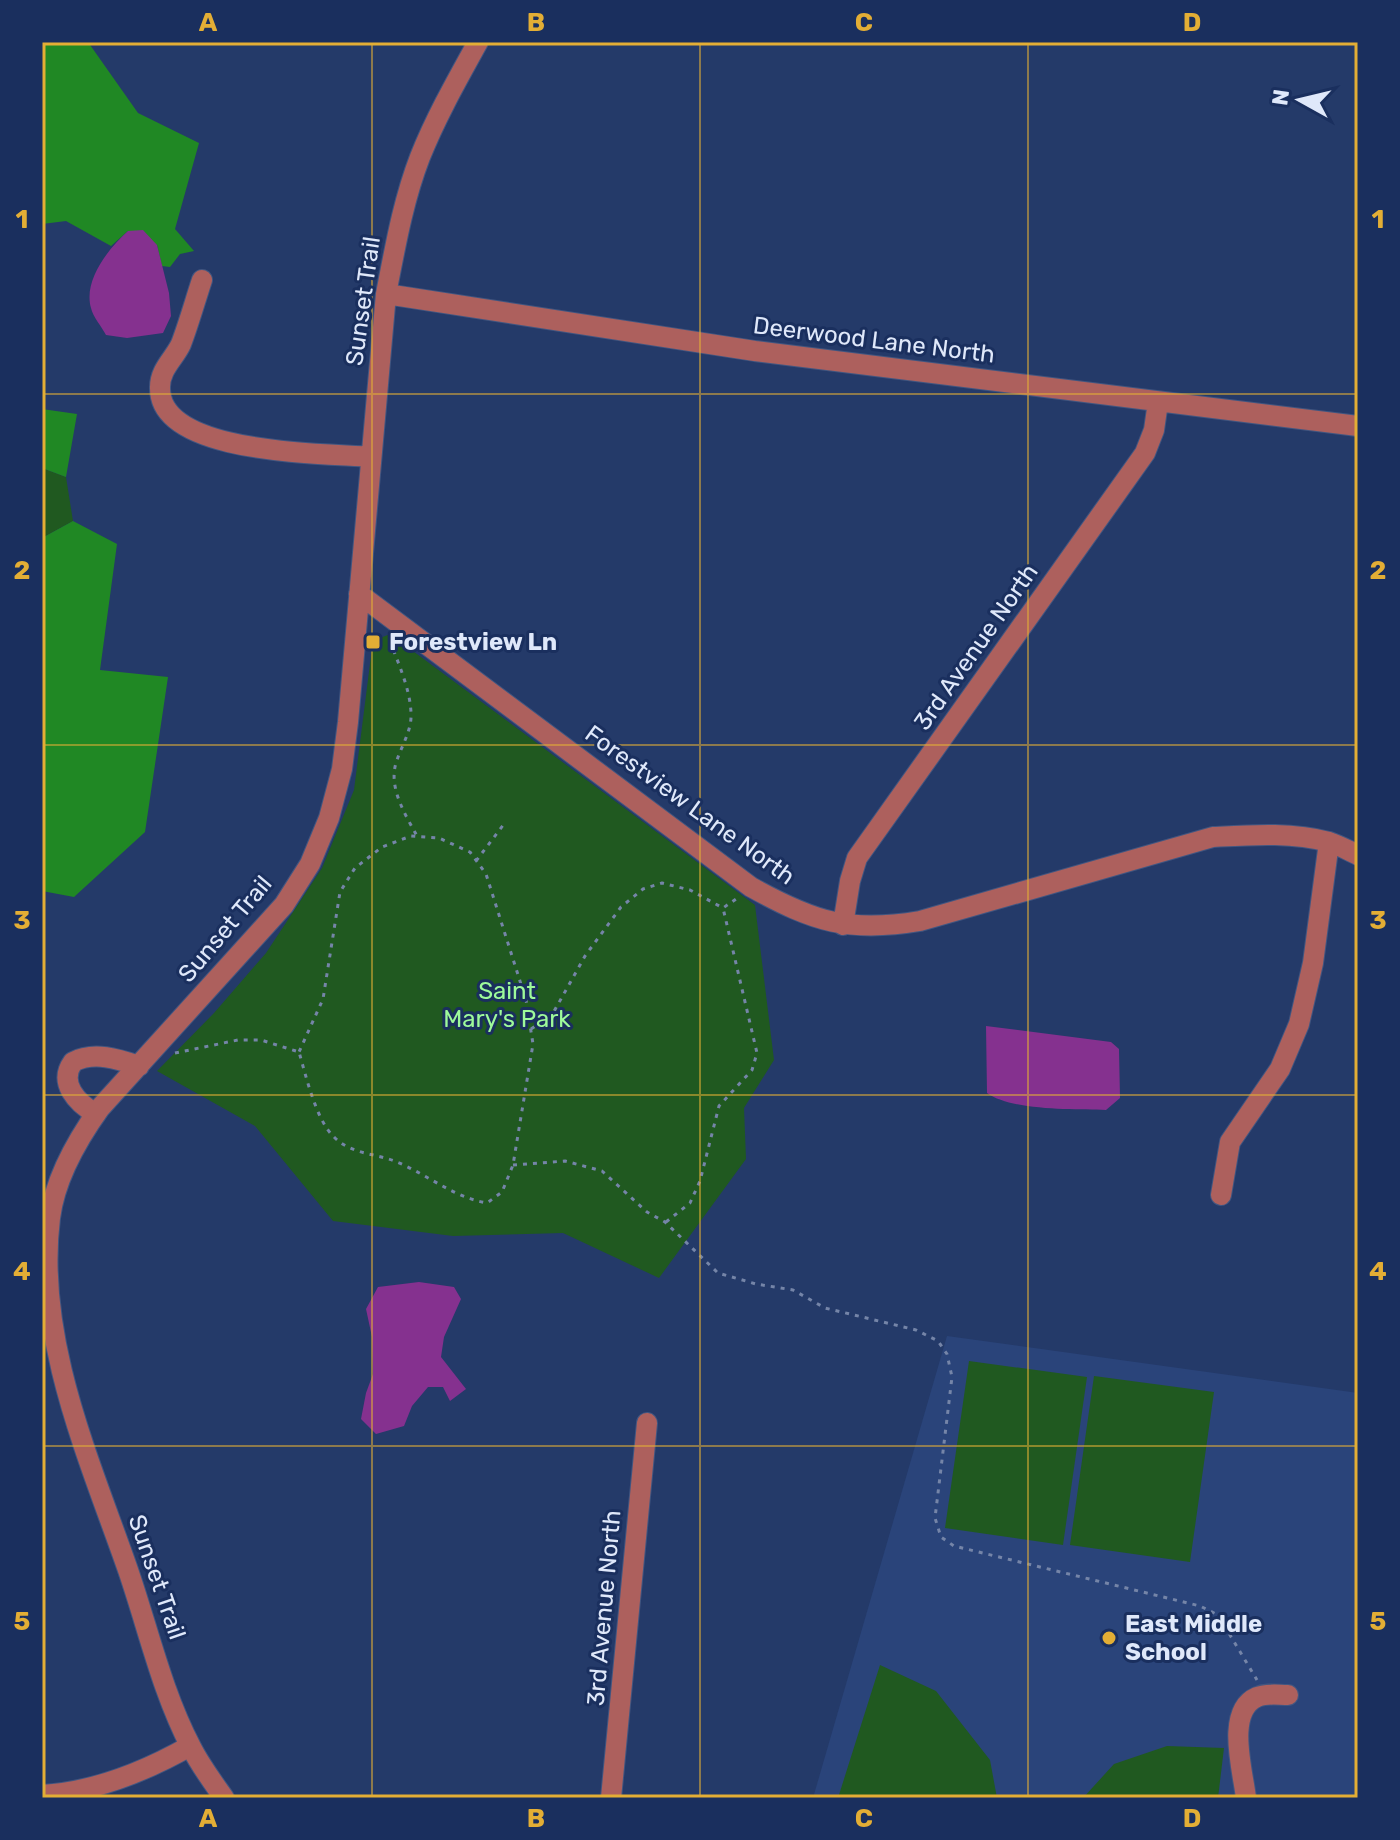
<svg xmlns="http://www.w3.org/2000/svg" width="1400" height="1840" viewBox="0 0 1400 1840" font-family="Rubik,sans-serif">
	<rect width="100%" height="100%" fill="#243a69"/>
	<!-- built -->
	<path fill="#2a447a" d="M 947,1336 L 1358,1393 L 1358,1798 L 813,1798 Z"/>
	<!-- green -->
	<path fill="#205920" d="M 42,468 L 66,477 L 73,521 L 42,538 Z
		M 390,634 L 755,905 L 774,1060 L 744,1108 L 746,1159 L 659,1278 L 563,1233 L 453,1236 L 333,1221 L 255,1126 L 157,1071 L 214,1013 L 266,953 L 322,868 L 354,790 L 372,648 L 378,639 Z
		M 969,1361 L 1087,1377 L 1063,1545 L 945,1528 Z
		M 1094,1376 L 1214,1392 L 1190,1562 L 1070,1545 Z
		M 880,1665 L 936,1691 L 990,1760 L 997,1798 L 838,1798 Z
		M 1167,1746 L 1224,1748 L 1218,1798 L 1083,1798 L 1114,1764 Z"/>
	<!-- forest -->
	<path fill="#208824" d="M 42,42 L 88,42 L 138,113 L 199,143 L 175,229 L 194,251 L 180,254 L 170,267 L 162,266 L 157,245 L 128,231 L 111,246 L 66,221 L 42,224 Z
		M 42,409 L 77,414 L 66,477 L 42,468 Z
		M 73,521 L 117,544 L 100,670 L 168,677 L 145,832 L 74,897 L 42,891 L 42,538 Z"/>
	<!-- water -->
	<path fill="#85318f" d="M 143,230 L 157,245 L 169,293 L 171,316 L 163,333 L 127,338 L 106,335 C 102,327 93,317 91,308 C 83,280 109,248 128,231 Z
		M 986,1026 L 1111,1042 L 1119,1049 L 1120,1098 L 1106,1110 C 1074,1109 1012,1111 987,1093 Z
		M 419,1282 L 454,1287 L 461,1299 L 444,1337 L 441,1357 L 466,1389 L 450,1401 L 443,1387 L 428,1387 L 412,1406 L 404,1426 L 376,1434 L 361,1419 L 366,1393 L 373,1374 L 372,1337 L 366,1309 L 378,1287 Z"/>
	<g fill="none" stroke-linecap="round" stroke-linejoin="round">
		<defs>
			<path id="minor" d="M 202,280 C 195,301 189,323 181,344 C 174,359 160,369 160,387 C 158,455 324,453 371,457
				M 386,294 L 755,351 L 1358,426
				M 359,594 L 751,887 C 814,922 849,933 920,921 L 1213,837 C 1251,835 1292,832 1329,842 C 1339,845 1349,851 1358,855
				M 843,925 L 850,881 L 857,858 L 1145,453 L 1154,430 L 1158,402
				M 96,1114 C 77,1103 58,1083 73,1062 C 94,1051 118,1059 139,1066
				M 1221,1195 L 1230,1142 L 1280,1069 L 1299,1024 L 1313,963 L 1329,842
				M 42,1795 C 93,1792 146,1771 190,1746
				M 224,1798 C 212,1781 200,1765 191,1747 C 162,1692 148,1628 128,1570 C 89,1458 35,1339 50,1218 C 55,1178 77,1140 100,1108 L 284,905 L 310,864 L 329,818 L 342,769 L 348,722 L 386,294 C 395,248 403,201 420,157 C 436,117 457,80 478,42
				M 611,1798 L 647,1423
				M 1246,1798 C 1243,1771 1225,1711 1257,1697 C 1266,1693 1278,1695 1288,1695"/>
		</defs>
		<!-- minor casing -->
		<use href="#minor" stroke="#425680" stroke-width="22"/>
		<!-- path -->
		<path stroke="#7585a8" stroke-width="3" stroke-dasharray="4 6" stroke-linecap="butt" d="M 390,641 C 398,663 410,688 411,713 C 412,730 402,745 397,760 C 387,786 405,814 417,836
			M 476,861 L 504,824
			M 531,1029 L 552,1015 L 585,956 L 621,907 L 643,889 L 662,883 L 690,890 L 723,908 L 736,899
			M 175,1053 L 238,1040 L 261,1040 L 299,1052 C 306,1076 316,1120 334,1137 C 352,1155 376,1153 397,1162 C 428,1175 453,1197 487,1203 L 502,1192 L 513,1165 L 533,1044 L 526,1000 L 486,874 L 470,852 L 439,838 L 411,836 L 382,847 L 355,868 L 340,892 L 323,999 L 299,1052
			M 513,1165 L 565,1161 L 602,1171 L 647,1212 L 665,1222 L 718,1273 L 756,1284 L 793,1290 L 825,1308 L 916,1330 L 938,1341 L 947,1354 L 952,1377 L 935,1518 L 941,1537 L 954,1546 L 1200,1606 L 1218,1615 L 1257,1680
			M 666,1222 L 690,1203 L 700,1181 L 719,1106 L 752,1070 L 757,1053 L 723,908"/>
		<!-- minor -->
		<use href="#minor" stroke="#ad605d" stroke-width="20"/>
	</g>
	<!-- grid -->
	<path fill="none" stroke="#e3ae35" stroke-width="2" stroke-opacity="0.55" d="M 372,42 L 372,1798M 700,42 L 700,1798M 1028,42 L 1028,1798M 42,394 L 1358,394M 42,745 L 1358,745M 42,1095 L 1358,1095M 42,1446 L 1358,1446"/>
	<!-- markers -->
	<g fill="#e3ae35" stroke="#1a2f5e" stroke-width="3">
		<rect x="365" y="634" width="16" height="16" rx="4"/>
		<circle cx="1109" cy="1638" r="8"/>
	</g>
	<g text-anchor="middle" stroke-width="6" stroke-linejoin="round" paint-order="stroke">
		<!-- street labels -->
		<g font-size="24" fill="#dfe8fa" stroke="#1a2f5e">
			<text transform="translate(363 301) rotate(-82)" y="8">Sunset Trail</text>
			<text transform="translate(874 340) rotate(7)" y="8">Deerwood Lane North</text>
			<text transform="translate(976 647) rotate(-55)" y="8">3rd Avenue North</text>
			<text transform="translate(690 805) rotate(36)" y="8">Forestview Lane North</text>
			<text transform="translate(225 929) rotate(-50)" y="8">Sunset Trail</text>
			<text transform="translate(157 1577) rotate(71)" y="8">Sunset Trail</text>
			<text transform="translate(604 1608) rotate(-85)" y="8">3rd Avenue North</text>
		</g>
		<!-- poi labels -->
		<g font-size="24" font-weight="bold" fill="#dfe8fa" stroke="#1a2f5e" text-anchor="start">
			<text x="389" y="650">Forestview Ln</text>
			<text x="1125" y="1632">East Middle<tspan x="1125" dy="28">School</tspan></text>
		</g>
		<!-- park labels -->
		<g font-size="24" fill="#9efa9a" stroke="#1a2f5e">
			<text x="507" y="999">Saint<tspan x="507" dy="28">Mary's Park</tspan></text>
		</g>
	</g>
	<!-- border -->
	<rect width="1400" height="1840" fill="none" stroke="#1a2f5e" stroke-width="88"/>
	<!-- north arrow -->
	<g transform="translate(1300 100) rotate(278)" stroke="#1a2f5e" stroke-width="6" paint-order="stroke">
	<path d="M0-6L14 30L0 20L-14 30Z" fill="#dfe8fa"/>
	<text y="-12" font-size="22" font-weight="bold" text-anchor="middle" fill="#dfe8fa">N</text>
	</g>
	<rect x="44" y="44" width="1312" height="1752" fill="none" stroke="#e3ae35" stroke-width="3"/>
	<g font-size="26" text-anchor="middle" font-weight="bold" fill="#e3ae35">
		<text x="208" y="31">A</text>
		<text x="536" y="31">B</text>
		<text x="864" y="31">C</text>
		<text x="1192" y="31">D</text>
		<text x="22" y="228">1</text>
		<text x="1378" y="228">1</text>
		<text x="22" y="579">2</text>
		<text x="1378" y="579">2</text>
		<text x="22" y="929">3</text>
		<text x="1378" y="929">3</text>
		<text x="22" y="1280">4</text>
		<text x="1378" y="1280">4</text>
		<text x="22" y="1630">5</text>
		<text x="1378" y="1630">5</text>
		<text x="208" y="1827">A</text>
		<text x="536" y="1827">B</text>
		<text x="864" y="1827">C</text>
		<text x="1192" y="1827">D</text>
	</g>
</svg>
